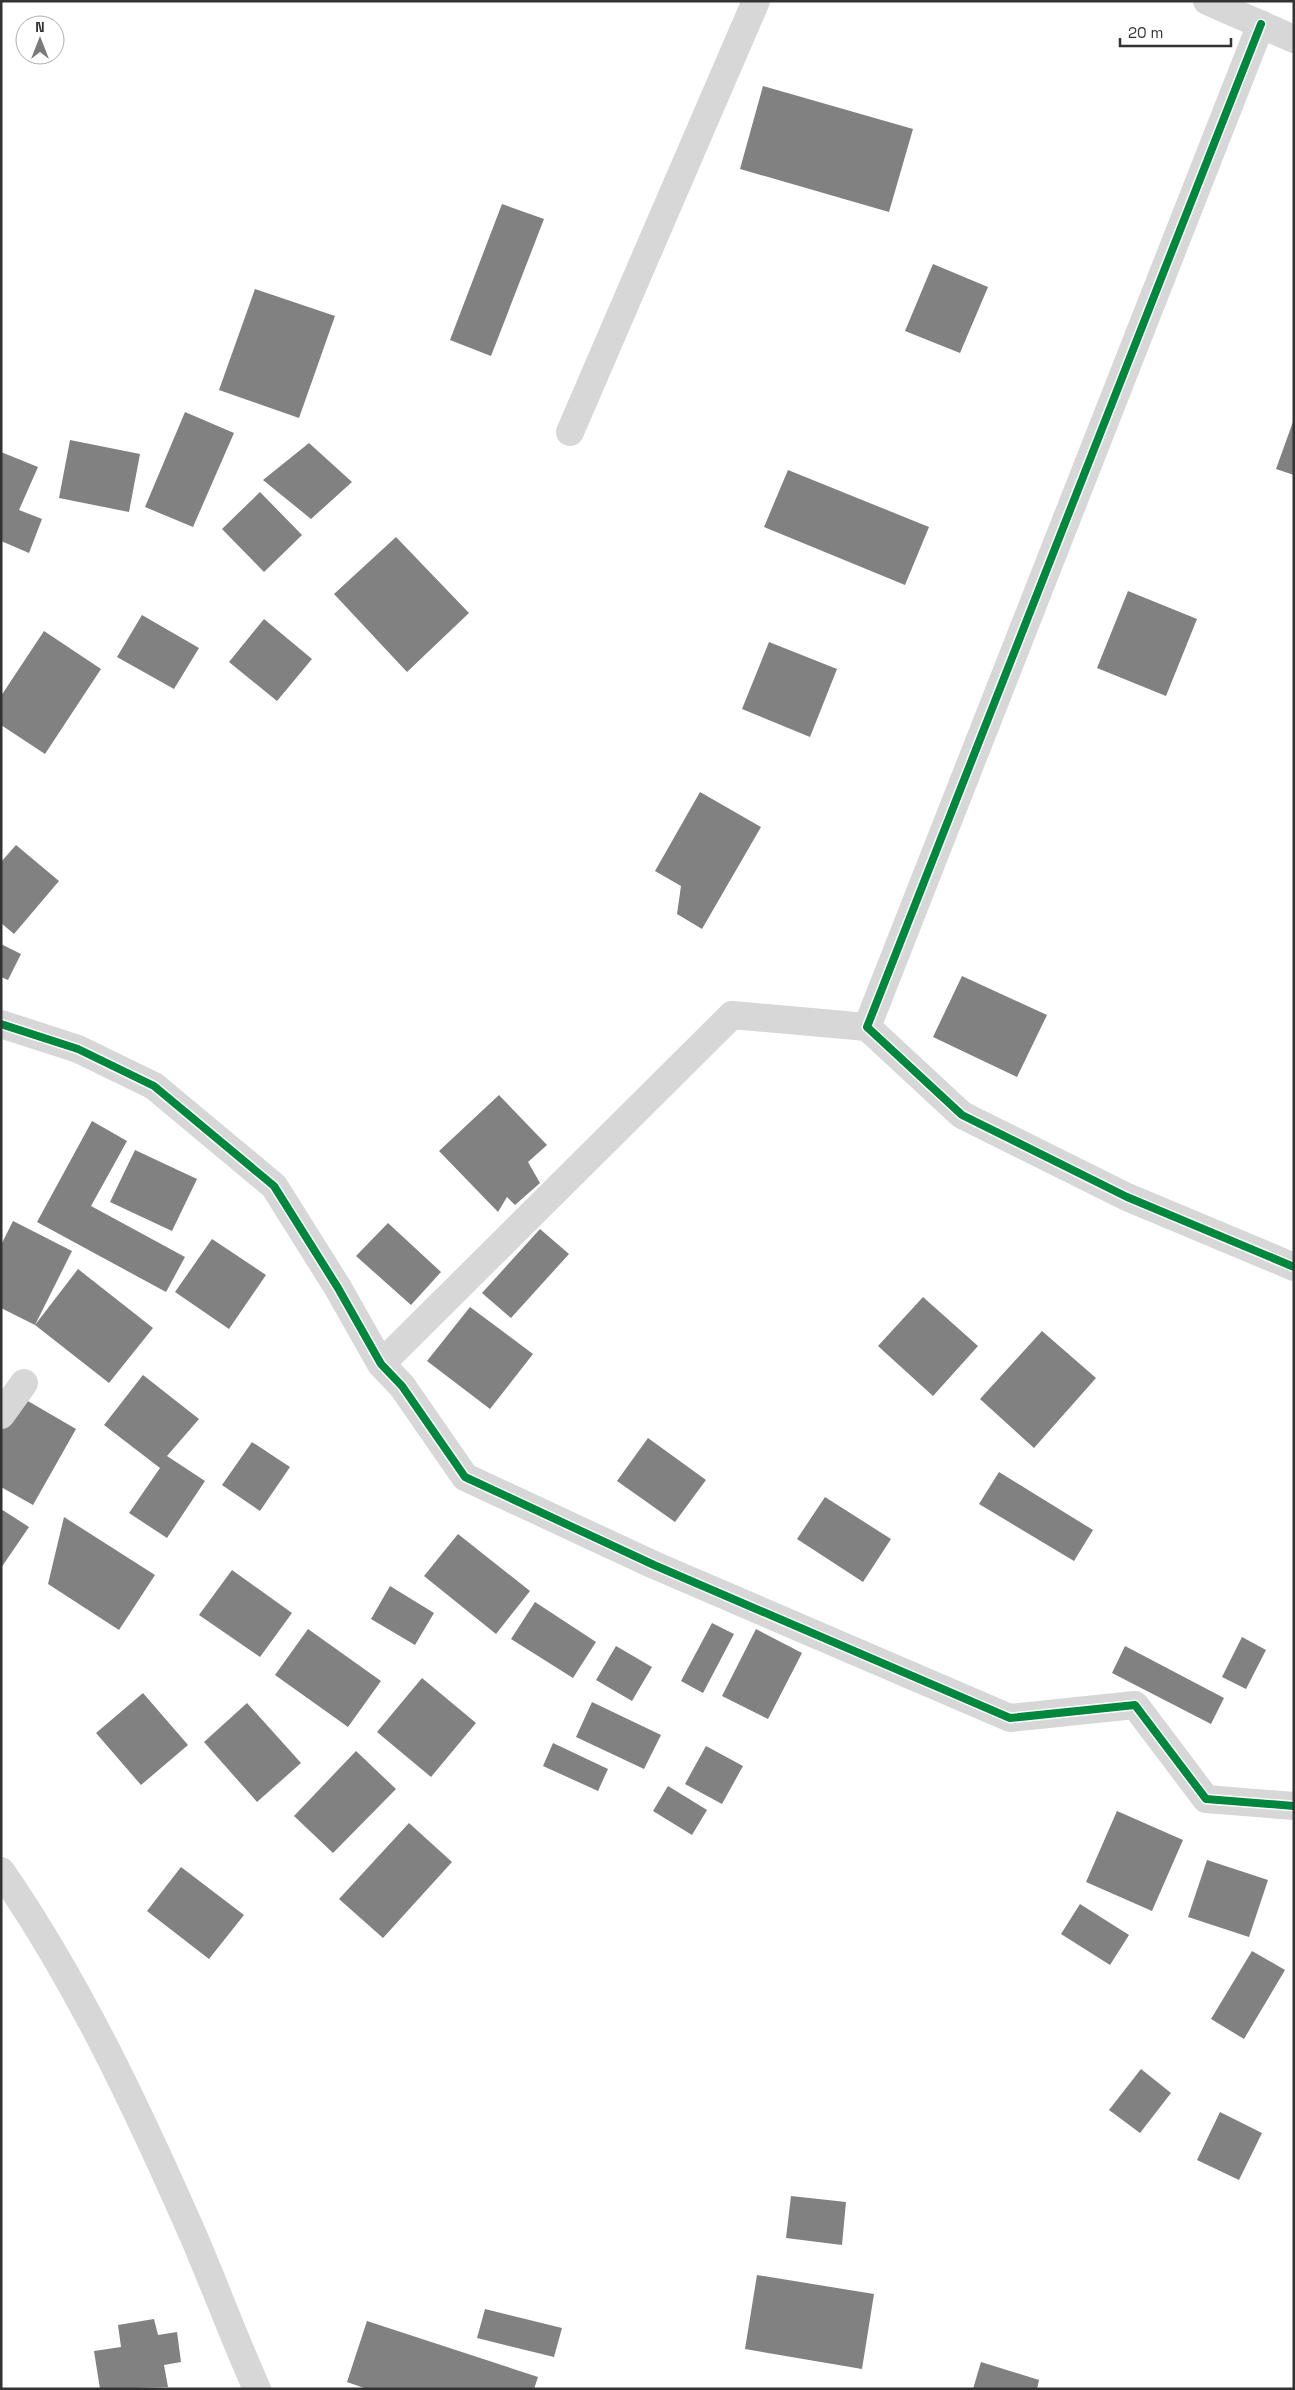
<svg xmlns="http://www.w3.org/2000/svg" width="1295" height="2390" viewBox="0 0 1295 2390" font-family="'Space Grotesk',sans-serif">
	<rect width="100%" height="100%" fill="#fff"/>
	<!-- building -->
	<path fill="#818181" d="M 763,86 L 913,129 L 889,212 L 740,169 Z
		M 502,204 L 544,219 L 491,356 L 450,340 Z
		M 933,264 L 988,287 L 960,353 L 905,331 Z
		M 255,289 L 335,316 L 299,418 L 219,390 Z
		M 185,412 L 234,433 L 193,527 L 145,507 Z
		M 1294,419 L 1294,475 L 1276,469 Z
		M 70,440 L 140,454 L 129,512 L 59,498 Z
		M 309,443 L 352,482 L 311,519 L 263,480 Z
		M 1,452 L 38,467 L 19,510 L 42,519 L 29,553 L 1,541 Z
		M 788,470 L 929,527 L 905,585 L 764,527 Z
		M 260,492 L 302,535 L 264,572 L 222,529 Z
		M 396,537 L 469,613 L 407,672 L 334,594 Z
		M 1128,591 L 1197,619 L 1166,696 L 1097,668 Z
		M 142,615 L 199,648 L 174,689 L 117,657 Z
		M 264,619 L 312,659 L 277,701 L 229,662 Z
		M 44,631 L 101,669 L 45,754 L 1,725 L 1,696 Z
		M 769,642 L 837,669 L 810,737 L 742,709 Z
		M 700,792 L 761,827 L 702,929 L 677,914 L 681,886 L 655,871 Z
		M 16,845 L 59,881 L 14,934 L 1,923 L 1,862 Z
		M 1,944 L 21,954 L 8,980 L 1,977 Z
		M 962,976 L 1047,1015 L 1017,1077 L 933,1037 Z
		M 499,1095 L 547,1145 L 528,1162 L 540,1183 L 515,1205 L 507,1197 L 498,1212 L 439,1151 Z
		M 92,1121 L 127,1141 L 91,1206 L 185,1257 L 166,1292 L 37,1222 Z
		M 135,1150 L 197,1179 L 172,1231 L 110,1202 Z
		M 13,1221 L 72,1251 L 35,1325 L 78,1269 L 153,1328 L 109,1383 L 35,1325 L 1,1308 L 1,1245 Z
		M 388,1223 L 441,1272 L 411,1305 L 356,1256 Z
		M 540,1229 L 569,1254 L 511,1318 L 482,1293 Z
		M 212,1239 L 266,1275 L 229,1329 L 175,1292 Z
		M 923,1297 L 978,1346 L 933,1396 L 878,1346 Z
		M 470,1307 L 533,1354 L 490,1409 L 427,1361 Z
		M 1042,1331 L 1096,1378 L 1034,1448 L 980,1399 Z
		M 143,1375 L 199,1419 L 167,1456 L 205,1481 L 167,1538 L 129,1513 L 160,1468 L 104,1425 Z
		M 21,1397 L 76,1429 L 33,1505 L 1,1487 L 1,1431 Z
		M 648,1438 L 706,1480 L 675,1522 L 617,1481 Z
		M 252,1442 L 290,1467 L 260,1511 L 222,1485 Z
		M 999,1472 L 1093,1530 L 1074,1561 L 979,1504 Z
		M 825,1497 L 891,1539 L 863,1582 L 797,1539 Z
		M 1,1509 L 29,1527 L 1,1568 Z
		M 64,1517 L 155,1575 L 119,1630 L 48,1584 Z
		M 458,1534 L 530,1591 L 496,1634 L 424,1576 Z
		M 232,1570 L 292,1613 L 260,1657 L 199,1615 Z
		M 390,1586 L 434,1613 L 415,1645 L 371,1619 Z
		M 535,1602 L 596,1642 L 573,1678 L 511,1639 Z
		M 712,1623 L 734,1634 L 703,1693 L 681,1681 Z
		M 308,1629 L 381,1681 L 348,1727 L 275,1675 Z
		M 756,1629 L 802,1653 L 768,1719 L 722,1696 Z
		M 1242,1637 L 1266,1650 L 1246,1689 L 1222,1677 Z
		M 616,1646 L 652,1667 L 632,1701 L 596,1680 Z
		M 1125,1646 L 1224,1698 L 1211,1724 L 1112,1673 Z
		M 422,1678 L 476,1723 L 431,1777 L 377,1732 Z
		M 143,1693 L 188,1745 L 141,1785 L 96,1733 Z
		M 592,1702 L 661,1735 L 644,1769 L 576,1737 Z
		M 247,1703 L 301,1763 L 257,1802 L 204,1742 Z
		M 553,1743 L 608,1769 L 598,1791 L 543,1766 Z
		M 706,1746 L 743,1766 L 722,1804 L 685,1784 Z
		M 356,1751 L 396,1789 L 333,1853 L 294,1816 Z
		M 668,1786 L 707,1810 L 692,1835 L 653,1811 Z
		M 1117,1811 L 1183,1840 L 1152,1911 L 1086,1882 Z
		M 409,1823 L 452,1862 L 383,1938 L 339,1899 Z
		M 1207,1860 L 1268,1880 L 1249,1937 L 1188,1917 Z
		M 181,1867 L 244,1915 L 209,1959 L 147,1911 Z
		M 1080,1904 L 1129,1935 L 1110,1965 L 1061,1934 Z
		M 1252,1951 L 1285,1970 L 1244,2039 L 1211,2019 Z
		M 1141,2069 L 1171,2093 L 1140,2133 L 1109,2110 Z
		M 1220,2112 L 1262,2133 L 1239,2180 L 1197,2160 Z
		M 791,2196 L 846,2202 L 842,2245 L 786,2238 Z
		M 757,2275 L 874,2294 L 862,2369 L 745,2349 Z
		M 485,2309 L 562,2328 L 554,2357 L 477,2338 Z
		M 154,2319 L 158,2335 L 177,2332 L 181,2362 L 164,2365 L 168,2387 L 100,2389 L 94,2351 L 121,2347 L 118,2325 Z
		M 367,2321 L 538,2377 L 534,2389 L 367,2389 L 347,2382 Z
		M 981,2362 L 1039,2380 L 1037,2389 L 973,2389 Z"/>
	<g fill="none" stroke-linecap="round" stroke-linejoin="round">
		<!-- street -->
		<path stroke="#d7d7d7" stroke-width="28" d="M 1207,1 L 1294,39
			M 1261,24 L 867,1027 L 962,1115 L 1127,1197 L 1294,1267
			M 570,432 L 756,1
			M 1,1024 L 78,1049 L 154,1086 L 274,1186 L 338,1288 L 381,1364 L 402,1386 L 465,1477 L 654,1565 L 1010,1718 L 1135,1705 L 1206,1799 L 1294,1806
			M 381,1364 L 732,1015 L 867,1027
			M 1,1415 L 24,1383
			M 1,1871 C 79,1984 138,2110 193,2235 C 215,2286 234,2338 257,2389"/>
		<defs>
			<path id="cycleway" d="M 1261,24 L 867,1027 L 962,1115 L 1127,1197 L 1294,1267
				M 1,1024 L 78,1049 L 154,1086 L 274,1186 L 338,1288 L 381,1364 L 402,1386 L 465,1477 L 654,1565 L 1010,1718 L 1135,1705 L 1206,1799 L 1294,1806"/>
		</defs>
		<!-- cycleway casing -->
		<use href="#cycleway" stroke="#fff" stroke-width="11"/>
		<!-- cycleway -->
		<use href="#cycleway" stroke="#00873e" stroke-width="8"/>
	</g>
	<!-- border -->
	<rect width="1295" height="2390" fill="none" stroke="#333333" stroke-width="5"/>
	<!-- north arrow -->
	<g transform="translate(40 40)"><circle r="24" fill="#ffffff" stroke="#adadad"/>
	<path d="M0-4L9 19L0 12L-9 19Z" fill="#7a7a7a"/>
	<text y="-8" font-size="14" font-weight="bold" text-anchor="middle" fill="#333333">N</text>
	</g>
	<!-- scale -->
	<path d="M1120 38v8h111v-8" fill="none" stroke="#333333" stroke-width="2.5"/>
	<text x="1128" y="38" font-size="15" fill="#333333" stroke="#ffffff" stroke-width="4" paint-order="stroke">20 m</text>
</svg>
